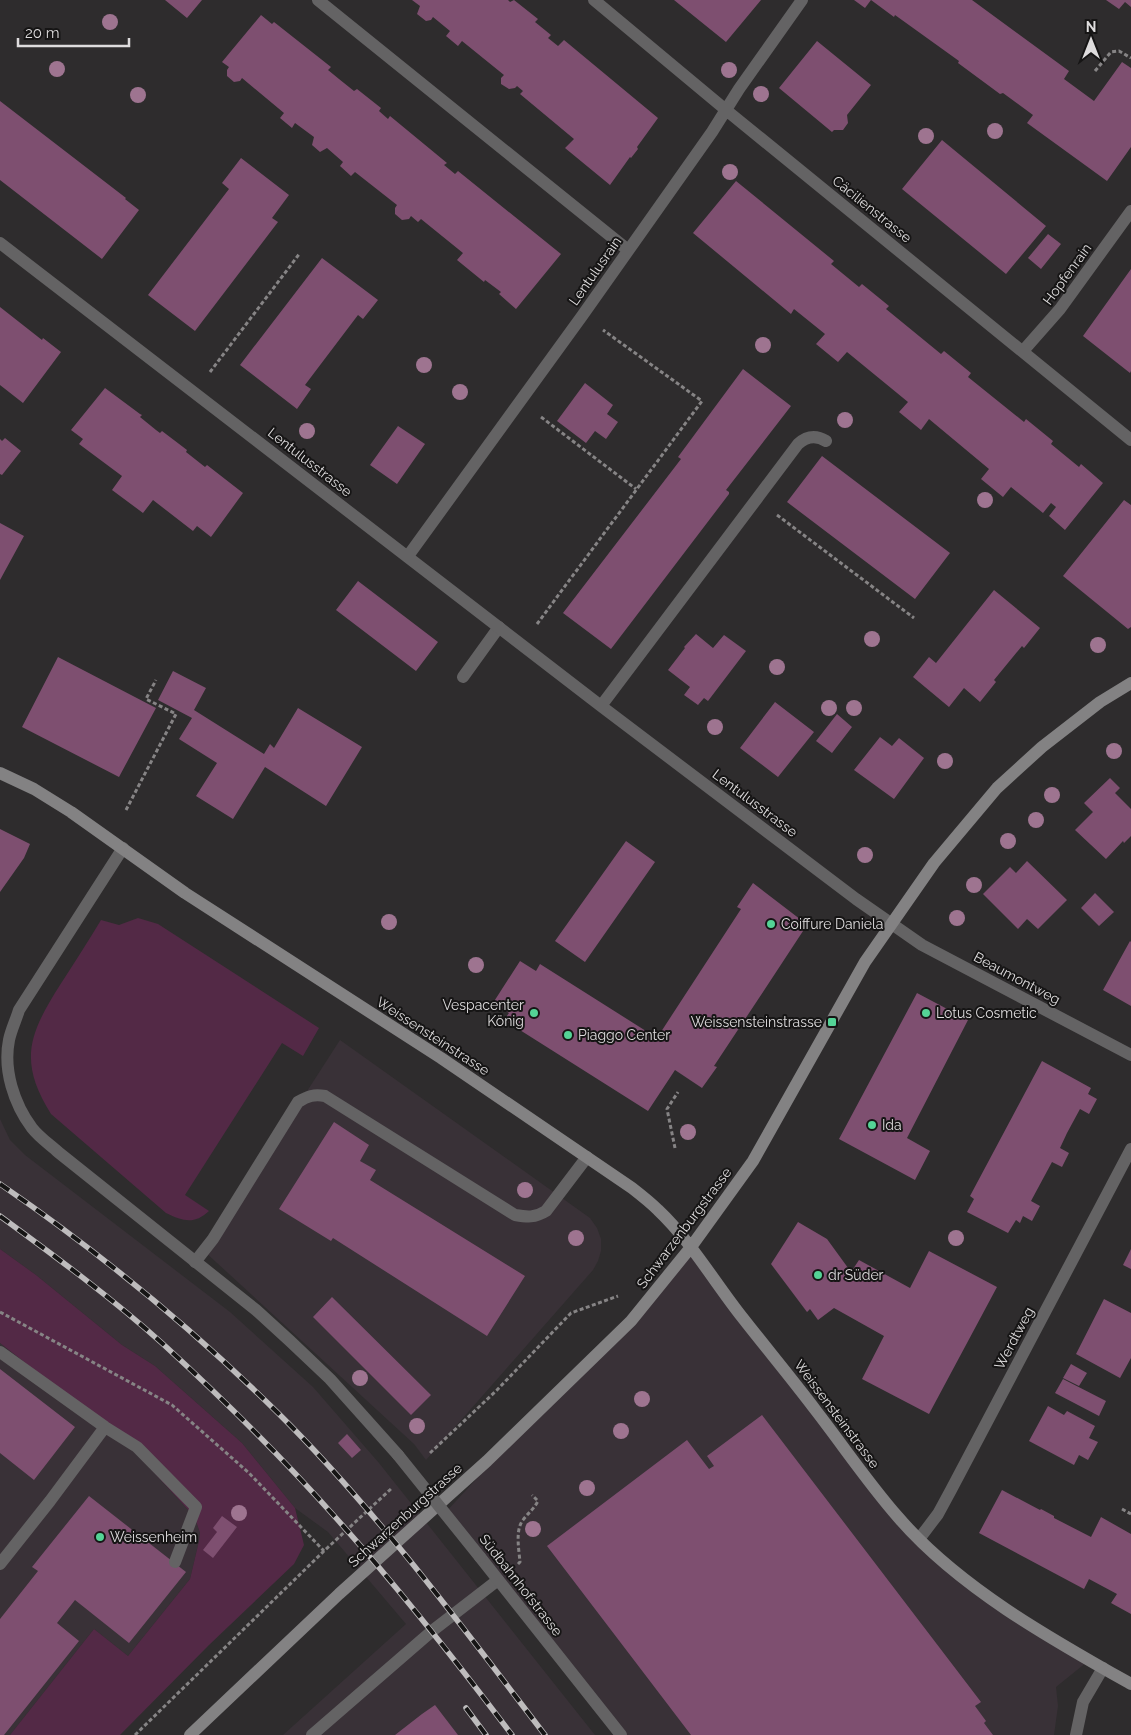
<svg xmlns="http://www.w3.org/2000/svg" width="1131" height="1735" viewBox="0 0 1131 1735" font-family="Raleway,sans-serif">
	<rect width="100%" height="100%" fill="#2e2c2d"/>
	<!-- built -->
	<path fill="#393137" d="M 340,1040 L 590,1218 L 597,1228 L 601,1239 L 601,1251 L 598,1261 L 593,1270 L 426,1460 L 414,1444 L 204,1251 Z
		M 0,1119 L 10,1140 L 25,1155 L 230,1312 L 313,1387 L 379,1463 L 595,1735 L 283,1735 L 406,1624 L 328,1532 L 295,1508 L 242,1443 L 155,1366 L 122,1345 L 36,1275 L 0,1249 Z
		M 691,1247 L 916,1540 L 1087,1662 L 1056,1687 L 1058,1706 L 1054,1735 L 621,1735 L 444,1514 Z
		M 0,1343 L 126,1442 L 192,1514 L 196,1521 L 200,1533 L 199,1541 L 190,1579 L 128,1656 L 94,1629 L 10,1735 L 0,1735 Z"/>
	<!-- green -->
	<path fill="#532946" d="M 138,918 L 158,924 L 319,1028 L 303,1056 L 282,1043 L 185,1195 L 209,1211 C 194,1225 183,1221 166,1213 L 51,1114 C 18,1061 29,1034 60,985 C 74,963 88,942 101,920 L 119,925 Z
		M 0,1249 L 36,1275 L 122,1345 L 155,1366 L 242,1443 L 295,1508 L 304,1545 L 294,1564 L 209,1645 L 120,1735 L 10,1735 L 94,1629 L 128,1656 L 190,1579 L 199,1541 L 200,1533 L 196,1521 L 192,1514 L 126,1442 L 0,1343 Z"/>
	<!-- building -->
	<path fill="#7e4f70" d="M 165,0 L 202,0 L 187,18 Z
		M 412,0 L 508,0 L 510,2 L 514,0 L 538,19 L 535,22 L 551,35 L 548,38 L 558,46 L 564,40 L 658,118 L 637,147 L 638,149 L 631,158 L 630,157 L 610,185 L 565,148 L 574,139 L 520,94 L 523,91 L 517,86 L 515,88 L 509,89 L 501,84 L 501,78 L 504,75 L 462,41 L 458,46 L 446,36 L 450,31 L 433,17 L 431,20 L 426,21 L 417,14 L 420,6 Z
		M 674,0 L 761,0 L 726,42 Z
		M 854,0 L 871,0 L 865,8 Z
		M 871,0 L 972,0 L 1069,71 L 1064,79 L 1094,101 L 1122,62 L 1131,68 L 1131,147 L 1107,181 L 1027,123 L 1033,115 L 1003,93 L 1000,94 L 958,63 L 959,61 L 895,15 L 894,17 Z
		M 1106,0 L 1131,0 L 1131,7 L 1125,2 L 1119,9 Z
		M 261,15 L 272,24 L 274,22 L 331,67 L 328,70 L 339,79 L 354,91 L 357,89 L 381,108 L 379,111 L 388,119 L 390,116 L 447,163 L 444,165 L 455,174 L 458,171 L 561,254 L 516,309 L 499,294 L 501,292 L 485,280 L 484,282 L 457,260 L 463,253 L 421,219 L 418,222 L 411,216 L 409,219 L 402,220 L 395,214 L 395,208 L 397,205 L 355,172 L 351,176 L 340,166 L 343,162 L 327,148 L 320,152 L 312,145 L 314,137 L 295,123 L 292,128 L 280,118 L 284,113 L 242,78 L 240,81 L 234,82 L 227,76 L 227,70 L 229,67 L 222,62 Z
		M 817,41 L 871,85 L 847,115 L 848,123 L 843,130 L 834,130 L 832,132 L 779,88 Z
		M 0,101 L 126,198 L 125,199 L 139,210 L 102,259 L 0,180 Z
		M 942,140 L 1046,226 L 1006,274 L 902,189 Z
		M 241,158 L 289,195 L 272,218 L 278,222 L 195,331 L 148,295 L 229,189 L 222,183 Z
		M 736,181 L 834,261 L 831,264 L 859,287 L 862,284 L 889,306 L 886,309 L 941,354 L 944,351 L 971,373 L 968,377 L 1024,422 L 1026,419 L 1053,441 L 1051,444 L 1079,467 L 1081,464 L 1103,483 L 1065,530 L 1049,516 L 1056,507 L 1051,503 L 1043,513 L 1011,487 L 1003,497 L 981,479 L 989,469 L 929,419 L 921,430 L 899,412 L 908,402 L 847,352 L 838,362 L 816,344 L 825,334 L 794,309 L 791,314 L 693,233 Z
		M 1048,234 L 1061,244 L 1041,269 L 1028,258 Z
		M 322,258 L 378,300 L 363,319 L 358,315 L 305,385 L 311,389 L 297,409 L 240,365 Z
		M 1131,269 L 1131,371 L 1130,373 L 1083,336 Z
		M 0,307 L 42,340 L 43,338 L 61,352 L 23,403 L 0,385 Z
		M 743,369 L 791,406 L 726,490 L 729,492 L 729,494 L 611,649 L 563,613 L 681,459 L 678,457 Z
		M 585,383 L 613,405 L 607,414 L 618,422 L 606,439 L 595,431 L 586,443 L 557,421 Z
		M 105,388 L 140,414 L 142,415 L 140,417 L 156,430 L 160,433 L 162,431 L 187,450 L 186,452 L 205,467 L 207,465 L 243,493 L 211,537 L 197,526 L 193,531 L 153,500 L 143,513 L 112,490 L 122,476 L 79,444 L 83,439 L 71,430 Z
		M 398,426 L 425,444 L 397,484 L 370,465 Z
		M 5,438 L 21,451 L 2,475 L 0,474 L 0,439 L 2,441 Z
		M 822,456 L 950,553 L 915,599 L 787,502 Z
		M 1124,500 L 1131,505 L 1131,627 L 1128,629 L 1063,576 Z
		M 0,523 L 24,536 L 0,580 Z
		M 358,581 L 438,642 L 416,671 L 336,610 Z
		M 994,590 L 1040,628 L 1024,648 L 1022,646 L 994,680 L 996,682 L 980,702 L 964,688 L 949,707 L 913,677 L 929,657 L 936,663 Z
		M 696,634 L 713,648 L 724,635 L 746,651 L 708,701 L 704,698 L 698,705 L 684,695 L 690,687 L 668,670 L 685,648 L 684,647 Z
		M 58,657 L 156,708 L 119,777 L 22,727 Z
		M 173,671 L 206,688 L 194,710 L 264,754 L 270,744 L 274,748 L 298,708 L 362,747 L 326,806 L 265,767 L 233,819 L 196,796 L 217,763 L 179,739 L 192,718 L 158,700 Z
		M 775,702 L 814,732 L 778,777 L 740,748 Z
		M 837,714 L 852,727 L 832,753 L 816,741 Z
		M 880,737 L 892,746 L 899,738 L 924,758 L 894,799 L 854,770 Z
		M 1110,778 L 1120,788 L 1115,793 L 1131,809 L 1131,836 L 1124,843 L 1123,841 L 1106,859 L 1075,830 L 1093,812 L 1084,803 Z
		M 0,829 L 30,844 L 24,858 L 0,892 Z
		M 626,841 L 655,862 L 585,962 L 555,941 Z
		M 1027,861 L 1067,900 L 1038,929 L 1027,919 L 1018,929 L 983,894 L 1010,867 L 1016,873 Z
		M 753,883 L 809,926 L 807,929 L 805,928 L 759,998 L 714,1066 L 717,1067 L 702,1088 L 675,1070 L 648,1111 L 504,1020 L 509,1013 L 493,1003 L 520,961 L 536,971 L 540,964 L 657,1038 L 741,909 L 737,907 Z
		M 1095,893 L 1114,912 L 1099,926 L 1081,908 Z
		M 1130,941 L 1131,942 L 1131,1006 L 1103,990 Z
		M 917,993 L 968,1020 L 907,1138 L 930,1151 L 915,1180 L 839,1139 Z
		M 1042,1061 L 1091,1088 L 1088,1094 L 1097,1099 L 1089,1114 L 1080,1109 L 1067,1133 L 1060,1148 L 1069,1153 L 1062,1167 L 1052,1162 L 1031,1201 L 1040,1206 L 1032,1221 L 1023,1216 L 1020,1223 L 1016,1220 L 1008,1233 L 967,1212 L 974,1199 L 970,1196 Z
		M 334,1122 L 369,1145 L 360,1161 L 376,1170 L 370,1180 L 525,1276 L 487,1336 L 333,1238 L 331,1241 L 279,1209 Z
		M 798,1222 L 827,1239 L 851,1272 L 859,1260 L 910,1288 L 929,1251 L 997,1287 L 929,1414 L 862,1379 L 884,1336 L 834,1308 L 818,1320 L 810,1309 L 807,1312 L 771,1264 Z
		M 1131,1249 L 1131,1269 L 1123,1265 Z
		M 332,1297 L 431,1395 L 411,1415 L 313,1317 Z
		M 1104,1299 L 1131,1313 L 1131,1358 L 1120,1378 L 1076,1354 Z
		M 1071,1364 L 1087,1373 L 1079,1386 L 1063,1378 Z
		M 0,1369 L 75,1427 L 34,1480 L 0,1453 Z
		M 1063,1379 L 1106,1401 L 1099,1416 L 1055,1393 Z
		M 1048,1406 L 1064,1415 L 1067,1411 L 1095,1426 L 1089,1438 L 1098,1442 L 1088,1460 L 1079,1455 L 1074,1465 L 1029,1441 Z
		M 762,1415 L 981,1702 L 975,1706 L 986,1721 L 984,1723 L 993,1735 L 691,1735 L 547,1546 L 687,1440 L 709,1469 L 714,1466 L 707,1456 Z
		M 347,1434 L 361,1450 L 352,1458 L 338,1443 Z
		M 1002,1490 L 1040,1510 L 1041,1509 L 1054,1516 L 1054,1518 L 1091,1537 L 1101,1517 L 1131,1534 L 1131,1614 L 1111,1603 L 1117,1594 L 1089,1579 L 1084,1589 L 979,1533 Z
		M 89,1496 L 186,1572 L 129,1643 L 75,1600 L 57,1623 L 79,1641 L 4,1735 L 0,1735 L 0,1619 L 38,1571 L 32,1567 Z
		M 222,1516 L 237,1527 L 213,1558 L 203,1550 L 217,1532 L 213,1528 Z
		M 435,1705 L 458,1735 L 395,1735 L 422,1714 Z"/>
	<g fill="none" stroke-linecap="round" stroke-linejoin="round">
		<!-- path -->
		<path stroke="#868485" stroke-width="3" stroke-dasharray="4 2.5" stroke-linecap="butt" d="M 1095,71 L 1111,52 L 1119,51 L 1131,58
			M 210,372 L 300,253
			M 541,417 L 636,489
			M 777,515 L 914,618
			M 537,624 L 702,401 L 603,330
			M 126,810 L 176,714 L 146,699 L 156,680
			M 675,1148 L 667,1109 L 678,1092
			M 0,1312 L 172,1405 L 249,1473 L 324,1551
			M 430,1453 L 497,1390 L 571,1313 L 618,1296
			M 1122,1509 L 1131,1514
			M 518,1564 L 520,1562 C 519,1550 515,1530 523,1520 C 528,1513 534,1509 538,1501 L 532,1495
			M 135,1735 L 324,1551 L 392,1488"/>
		<!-- lane -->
		<path stroke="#646364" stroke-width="12" d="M 463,677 L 499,627
			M 195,1262 L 213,1239 L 298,1102 C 308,1096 314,1094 325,1096 L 515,1215 C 527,1217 535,1218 546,1211 L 587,1157
			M 0,1352 L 105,1427 L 137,1447 L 196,1507 L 175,1562
			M 0,1564 L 50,1501 L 105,1427
			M 312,1735 L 432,1631 L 498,1580"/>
		<!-- street -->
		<path stroke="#646364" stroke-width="12" d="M 318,0 L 628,250
			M 594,0 L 726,110 L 1131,440
			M 0,243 L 601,706 L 856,899 L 922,945 L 1131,1055
			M 1023,351 L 1060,309 L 1131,211
			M 408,556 L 582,316 L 712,132 L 739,89 L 802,0
			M 601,706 L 798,444 C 807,436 816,435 826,441
			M 123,848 L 19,1010 C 16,1020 11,1030 9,1040 C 3,1070 14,1104 32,1128 C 39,1137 49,1144 58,1152 L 256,1310 L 290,1341 L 330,1379 L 398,1455
			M 919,1539 L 938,1514 L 951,1490 L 1131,1149
			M 480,1557 L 621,1735
			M 1076,1735 L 1083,1702 L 1103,1668"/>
		<!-- secondary -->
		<path stroke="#838283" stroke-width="12" d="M 0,773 L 34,789 L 71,812 L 185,893 L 441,1058 L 632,1188 C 641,1195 650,1202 658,1210 C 690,1240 715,1283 742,1317 C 767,1349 793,1380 817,1412 C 844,1447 869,1484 898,1517 C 958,1587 1051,1639 1131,1684
			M 190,1735 L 339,1594 L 487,1461 L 631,1321 L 691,1247 L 753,1161 L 865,962 L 934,863 L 997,788 L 1042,747 L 1100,702 L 1131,683"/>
		<defs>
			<path id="rail" d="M 0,1184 C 99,1252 193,1329 278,1413 C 376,1510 461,1625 545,1735
				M 0,1216 C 56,1257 112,1298 163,1344 C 223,1399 282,1457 336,1518 C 398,1587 456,1661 512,1735
				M 466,1708 L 486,1735"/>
		</defs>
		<!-- rail casing -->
		<use href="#rail" stroke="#bebcbd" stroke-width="5.5"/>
		<!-- rail -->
		<use href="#rail" stroke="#161515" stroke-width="4" stroke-dasharray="11" stroke-linecap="butt"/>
		<!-- street-bridge -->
		<path stroke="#646364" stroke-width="12" d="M 398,1455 L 480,1557"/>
	</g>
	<!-- trees -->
	<g fill="#9e7490">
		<circle cx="110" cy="22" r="8"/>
		<circle cx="57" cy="69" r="8"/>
		<circle cx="729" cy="70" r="8"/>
		<circle cx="761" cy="94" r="8"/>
		<circle cx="138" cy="95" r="8"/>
		<circle cx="995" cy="131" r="8"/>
		<circle cx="926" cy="136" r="8"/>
		<circle cx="730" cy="172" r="8"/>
		<circle cx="763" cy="345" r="8"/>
		<circle cx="424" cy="365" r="8"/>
		<circle cx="460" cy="392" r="8"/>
		<circle cx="845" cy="420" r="8"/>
		<circle cx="307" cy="431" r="8"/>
		<circle cx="985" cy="500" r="8"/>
		<circle cx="872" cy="639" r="8"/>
		<circle cx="1098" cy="645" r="8"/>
		<circle cx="777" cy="667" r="8"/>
		<circle cx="829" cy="708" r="8"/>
		<circle cx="854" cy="708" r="8"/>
		<circle cx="715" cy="727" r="8"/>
		<circle cx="1114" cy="751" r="8"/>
		<circle cx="945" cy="761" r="8"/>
		<circle cx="1052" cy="795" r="8"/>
		<circle cx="1036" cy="820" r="8"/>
		<circle cx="1008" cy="841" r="8"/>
		<circle cx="865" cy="855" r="8"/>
		<circle cx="974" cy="885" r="8"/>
		<circle cx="957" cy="918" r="8"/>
		<circle cx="389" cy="922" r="8"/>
		<circle cx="476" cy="965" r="8"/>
		<circle cx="688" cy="1132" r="8"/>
		<circle cx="525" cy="1190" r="8"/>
		<circle cx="576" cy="1238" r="8"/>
		<circle cx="956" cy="1238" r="8"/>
		<circle cx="360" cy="1378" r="8"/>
		<circle cx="642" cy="1399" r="8"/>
		<circle cx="417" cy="1426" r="8"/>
		<circle cx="621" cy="1431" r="8"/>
		<circle cx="587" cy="1488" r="8"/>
		<circle cx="239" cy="1513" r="8"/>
		<circle cx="533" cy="1529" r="8"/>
	</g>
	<!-- markers -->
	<g fill="#54d396" stroke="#161515" stroke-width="2">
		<circle cx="771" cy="924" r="5"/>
		<circle cx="534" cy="1013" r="5"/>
		<circle cx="926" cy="1013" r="5"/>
		<rect x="827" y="1017" width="10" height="10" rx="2.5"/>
		<circle cx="568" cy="1035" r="5"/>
		<circle cx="872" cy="1125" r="5"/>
		<circle cx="818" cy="1275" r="5"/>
		<circle cx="100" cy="1537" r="5"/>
	</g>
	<g text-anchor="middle" stroke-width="4" stroke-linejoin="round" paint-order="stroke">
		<!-- street labels -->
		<g font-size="14" fill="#dedcdd" stroke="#161515">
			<text transform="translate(872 209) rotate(39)" y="5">Cäcilienstrasse</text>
			<text transform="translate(595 271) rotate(-55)" y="5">Lentulusrain</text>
			<text transform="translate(1067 274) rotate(-54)" y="5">Hopfenrain</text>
			<text transform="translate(310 462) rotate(38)" y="5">Lentulusstrasse</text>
			<text transform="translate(755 803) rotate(37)" y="5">Lentulusstrasse</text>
			<text transform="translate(1017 978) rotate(28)" y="5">Beaumontweg</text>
			<text transform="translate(433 1036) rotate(33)" y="5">Weissensteinstrasse</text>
			<text transform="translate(684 1228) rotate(-53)" y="5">Schwarzenburgstrasse</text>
			<text transform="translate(1014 1338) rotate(-62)" y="5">Werdtweg</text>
			<text transform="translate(837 1414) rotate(53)" y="5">Weissensteinstrasse</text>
			<text transform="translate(405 1515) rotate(-42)" y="5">Schwarzenburgstrasse</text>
			<text transform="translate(521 1585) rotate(52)" y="5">Südbahnhofstrasse</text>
		</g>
		<!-- poi labels -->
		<g font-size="14" fill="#dedcdd" stroke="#161515" text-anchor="start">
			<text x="781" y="929">Coiffure Daniela</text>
			<text x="524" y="1010" text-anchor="end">Vespacenter<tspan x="524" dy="16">König</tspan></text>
			<text x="936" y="1018">Lotus Cosmetic</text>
			<text x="822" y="1027" text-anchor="end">Weissensteinstrasse</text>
			<text x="578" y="1040">Piaggo Center</text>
			<text x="882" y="1130">Ida</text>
			<text x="828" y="1280">dr Süder</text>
			<text x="110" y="1542">Weissenheim</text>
		</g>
	</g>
	<!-- north arrow -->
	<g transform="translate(1091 40)" stroke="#161515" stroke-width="4" paint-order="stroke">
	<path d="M0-4L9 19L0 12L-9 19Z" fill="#dedcdd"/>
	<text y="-8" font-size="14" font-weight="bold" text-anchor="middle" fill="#dedcdd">N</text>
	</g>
	<!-- scale -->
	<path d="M18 38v8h111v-8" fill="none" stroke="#dedcdd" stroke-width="2.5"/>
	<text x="25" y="38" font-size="15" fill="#dedcdd" stroke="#161515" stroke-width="4" paint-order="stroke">20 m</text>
</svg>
